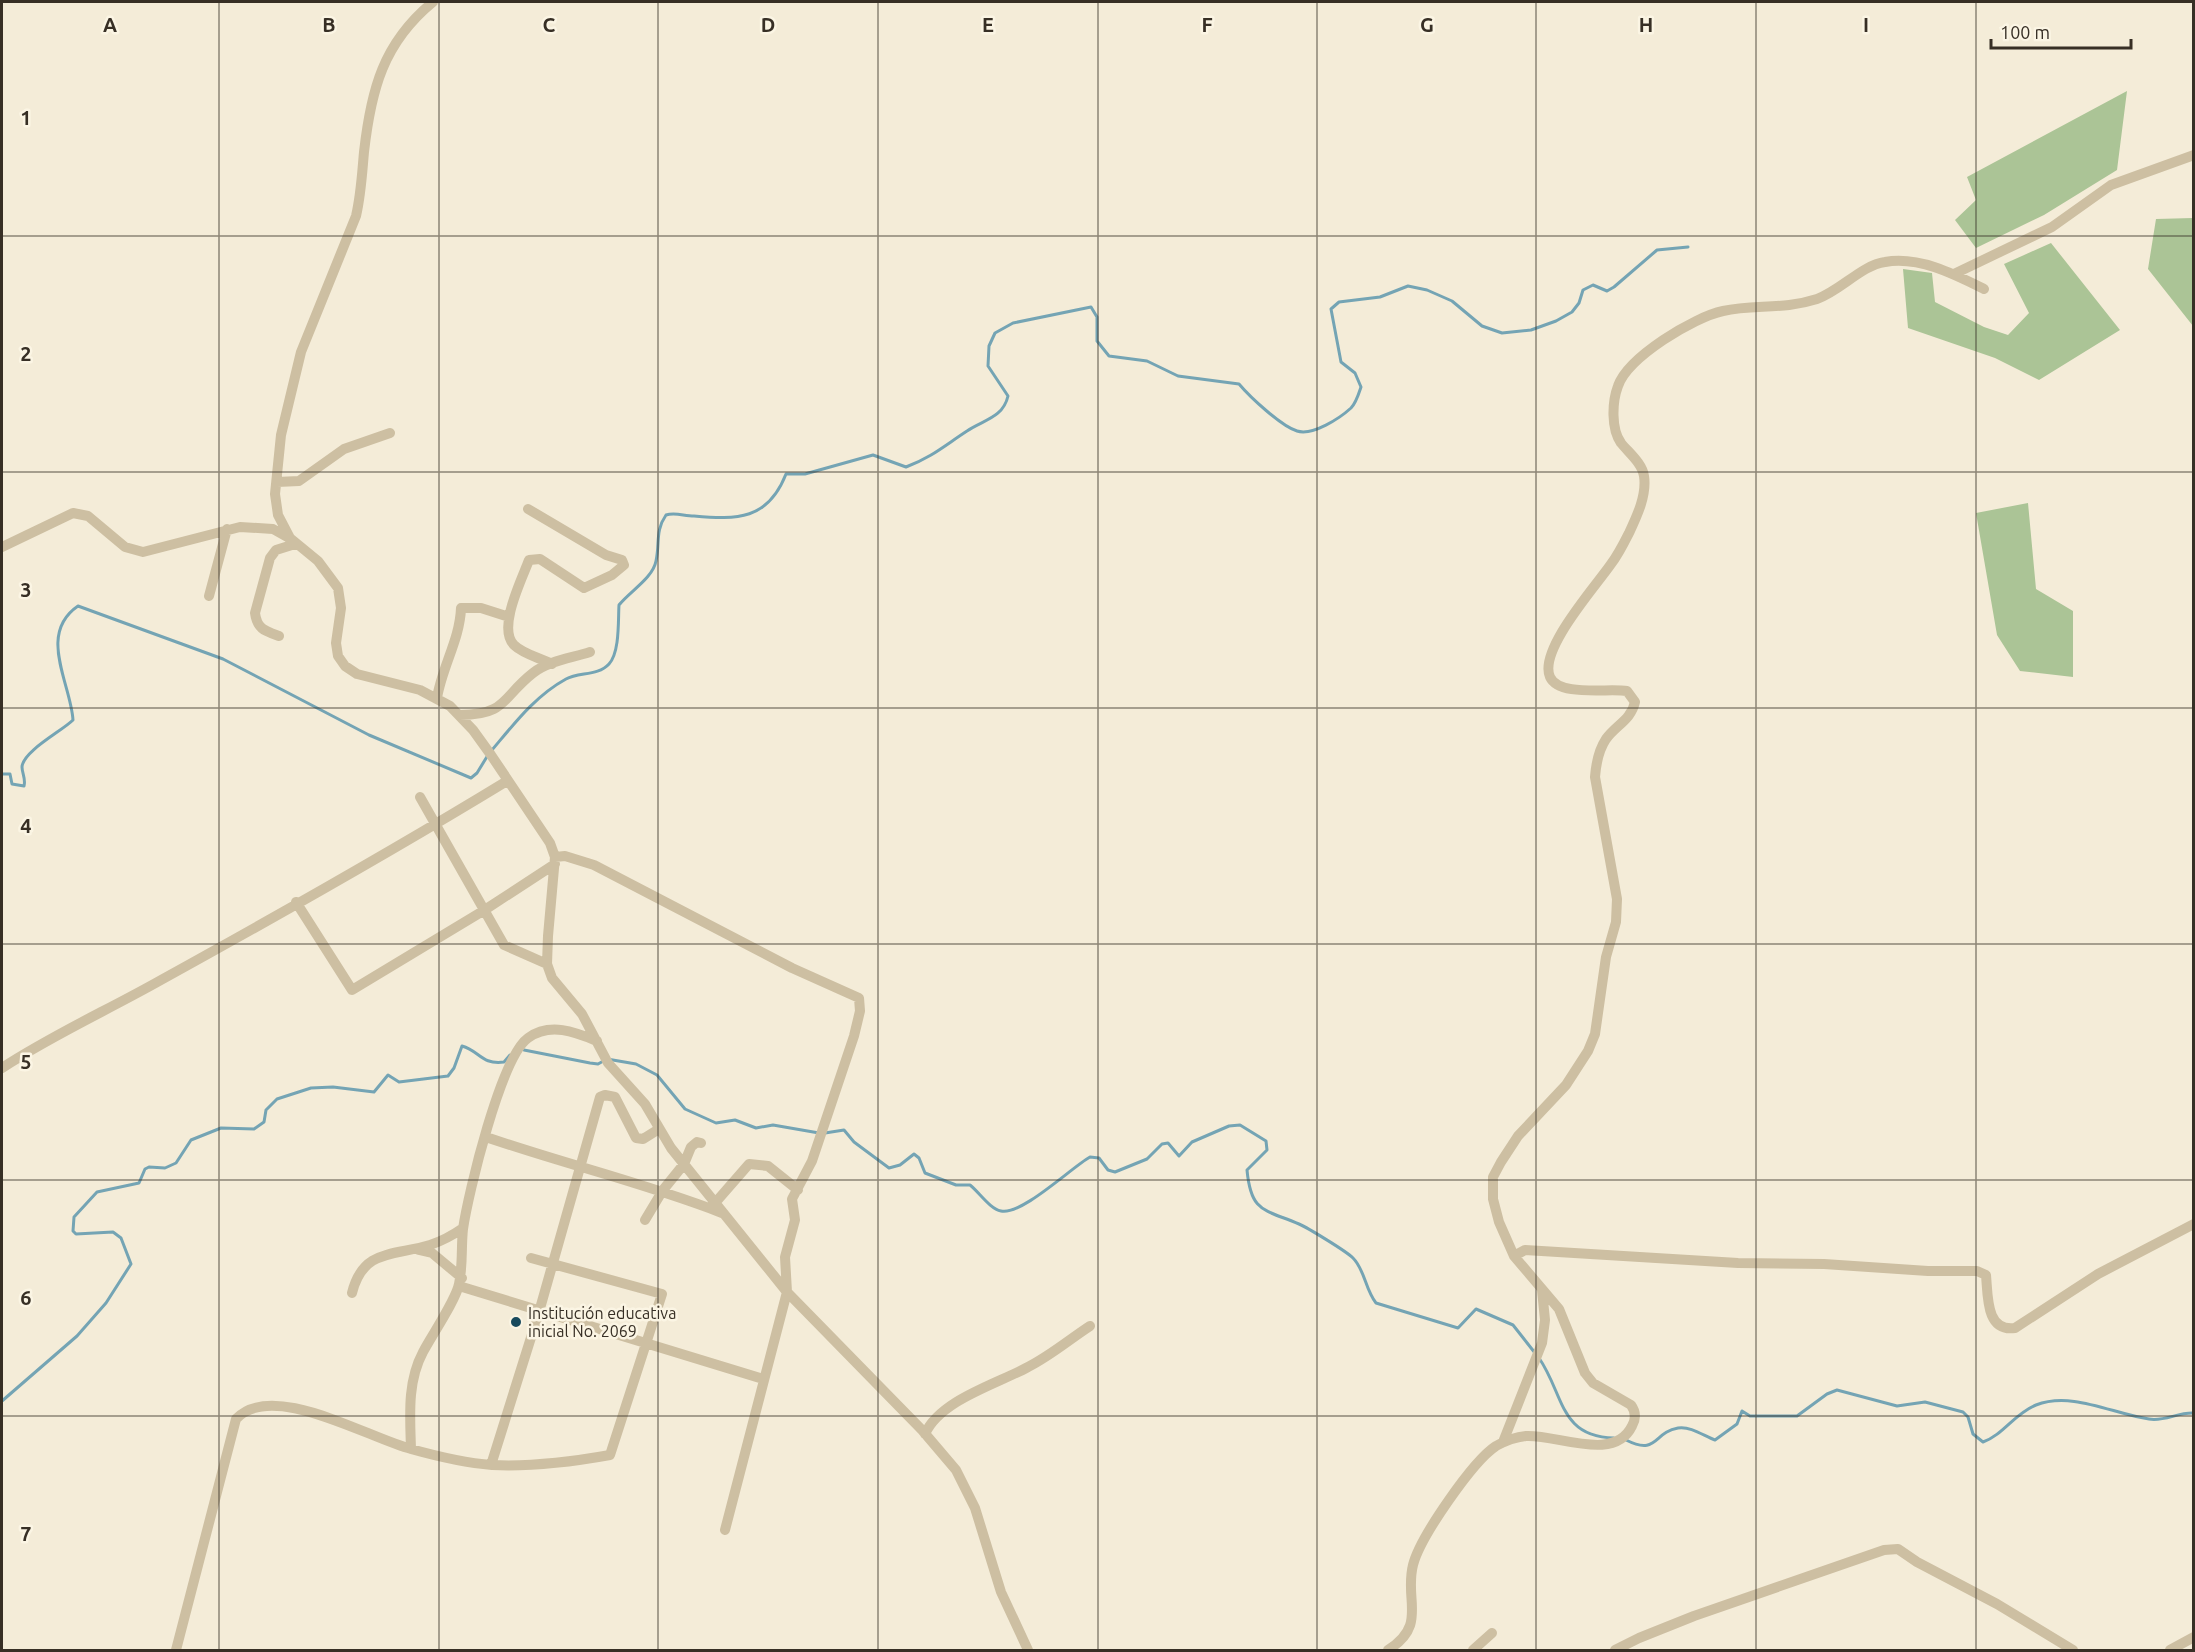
<svg xmlns="http://www.w3.org/2000/svg" width="2195" height="1652" viewBox="0 0 2195 1652" font-family="Ubuntu,sans-serif">
	<rect width="100%" height="100%" fill="#f4ecd8"/>
	<!-- green -->
	<path fill="#abc496" d="M 2127,91 L 2117,170 L 2044,215 L 1976,248 L 1955,220 L 1976,200 L 1967,177 Z
		M 2193,218 L 2194,218 L 2193,326 L 2148,269 L 2156,219 Z
		M 2051,243 L 2120,330 L 2039,380 L 1995,358 L 1908,328 L 1903,269 L 1932,273 L 1935,302 L 1984,327 L 2008,335 L 2029,313 L 2004,264 Z
		M 2028,503 L 2036,589 L 2073,611 L 2073,677 L 2020,671 L 1997,635 L 1976,513 Z"/>
	<g fill="none" stroke-linecap="round" stroke-linejoin="round">
		<!-- stream -->
		<path stroke="#74a4b4" stroke-width="3" d="M 492,750 C 514,724 535,696 566,679 C 579,672 598,676 609,664 C 620,652 618,620 619,605 C 629,592 653,578 656,561 C 660,543 655,531 666,515 C 675,512 684,516 694,516 C 737,520 768,520 786,474 L 805,474 L 873,455 L 906,467 C 932,457 944,446 967,431 C 983,420 1003,418 1008,396 L 988,366 L 989,346 L 995,333 L 1013,323 L 1091,307 L 1097,317 L 1097,341 L 1109,356 L 1147,361 L 1178,376 L 1239,384 C 1250,397 1281,426 1297,431 C 1313,436 1340,418 1351,408 C 1356,403 1359,393 1361,387 L 1355,373 L 1341,362 L 1331,309 L 1339,302 L 1380,297 L 1408,286 L 1427,290 L 1452,301 L 1482,326 L 1502,333 L 1531,330 L 1556,321 L 1572,312 L 1579,303 L 1583,290 L 1593,285 L 1607,291 L 1614,287 L 1657,250 L 1688,247
			M 2,774 L 10,774 L 12,784 L 24,786 C 26,779 22,773 22,767 C 23,751 62,731 73,720 C 71,684 37,634 78,606 L 223,659 L 369,735 L 471,778 L 477,773 L 488,755
			M 524,1050 L 590,1063 L 598,1064 L 607,1059 L 636,1064 L 657,1075 L 685,1109 L 716,1123 L 735,1120 L 756,1128 L 773,1125 L 819,1133
			M 825,1133 L 844,1130 L 854,1142 L 889,1168 L 900,1165 L 914,1154 L 919,1158 L 925,1173 L 956,1185 L 970,1185 C 979,1192 990,1209 1001,1211 C 1021,1216 1072,1167 1090,1157 L 1099,1158 L 1108,1170 L 1115,1172 L 1147,1159 L 1162,1144 L 1168,1143 L 1179,1156 L 1192,1142 L 1229,1126 L 1240,1125 L 1266,1141 L 1267,1150 L 1247,1170 C 1251,1213 1264,1209 1299,1224 C 1308,1228 1346,1251 1353,1258 C 1365,1270 1365,1289 1376,1303 L 1458,1328 L 1476,1309 L 1513,1325 L 1535,1353
			M 1539,1358 C 1564,1394 1559,1437 1614,1438
			M 2,1401 L 77,1336 L 106,1303 L 131,1264 L 121,1238 L 113,1232 L 76,1234 L 73,1231 L 74,1217 L 97,1192 L 139,1183 L 145,1169 L 149,1167 L 165,1168 L 176,1163 L 191,1140 L 221,1128 L 254,1129 L 264,1122 L 266,1110 L 277,1099 L 311,1088 L 333,1087 L 374,1092 L 388,1075 L 399,1082 L 448,1076 L 454,1068 L 462,1046 C 480,1051 481,1065 504,1062 L 510,1055
			M 1626,1440 C 1658,1456 1653,1432 1678,1428 C 1691,1426 1704,1436 1715,1440 L 1737,1424 L 1742,1411 L 1750,1416 L 1797,1416 L 1827,1394 L 1837,1390 L 1897,1406 L 1925,1402 L 1963,1412 L 1968,1417 L 1973,1434 L 1983,1442 C 2003,1435 2015,1413 2036,1405 C 2072,1391 2113,1414 2149,1419 C 2164,1422 2178,1412 2194,1413"/>
		<!-- minor -->
		<path stroke="#cdbfa2" stroke-width="10" d="M 433,2 C 383,43 371,90 364,152 C 362,174 361,195 356,216 L 301,352 L 281,435 L 275,494 L 278,515 L 290,538 L 318,561 L 338,588 L 341,608 L 336,643 L 338,656 L 345,666 L 357,674 L 420,690 L 450,706 L 473,730 L 491,755 L 550,843 L 555,857 L 548,936 L 547,964 L 552,978 L 582,1014 L 608,1063 L 645,1104 L 671,1148 L 787,1292 L 922,1430 L 956,1470 L 975,1508 L 1001,1592 L 1028,1650
			M 1954,274 L 2052,227 L 2111,185 L 2194,155
			M 277,482 L 299,481 L 344,449 L 390,433
			M 528,509 L 606,555 L 622,560 L 624,565 L 612,575 L 584,588 L 540,559 L 529,560 C 522,579 497,628 514,645 C 523,654 540,658 552,664
			M 2,547 L 73,513 L 88,516 L 125,547 L 143,552 L 240,527 L 273,529 L 289,538
			M 209,596 L 227,529
			M 279,636 C 265,631 257,629 255,613 L 270,558 L 276,550 L 295,544
			M 437,698 C 442,667 460,639 461,608 L 481,608 L 509,617
			M 460,715 C 507,715 502,697 533,673 C 548,661 572,658 590,652
			M 420,797 L 504,945 L 547,964
			M 555,857 L 565,856 L 594,865 L 792,968 L 859,998 L 860,1011 L 854,1036 L 812,1161 L 792,1199 L 795,1220 L 785,1257 L 787,1292 L 725,1530
			M 296,902 L 352,990 L 483,911 L 555,864
			M 2,1068 C 52,1035 108,1010 161,980 C 277,916 394,850 507,781
			M 486,1137 C 564,1164 645,1183 722,1213
			M 715,1203 L 749,1164 L 768,1166 L 798,1190
			M 645,1220 L 663,1190 L 684,1164 L 691,1147 L 697,1142 L 701,1143
			M 419,1250 L 432,1253 L 462,1278
			M 1514,1256 L 1525,1250 L 1738,1263 L 1824,1264 L 1928,1271 L 1977,1271 L 1986,1275 C 1988,1297 1986,1332 2015,1328 L 2098,1274 L 2194,1224
			M 459,1286 L 763,1379
			M 352,1293 C 363,1248 395,1256 430,1245 C 442,1241 453,1235 463,1228
			M 925,1434 C 940,1400 997,1384 1028,1367 C 1050,1356 1070,1339 1090,1326
			M 1503,1442 L 1542,1343 L 1545,1320 L 1542,1290
			M 411,1449 C 410,1416 407,1382 423,1352 C 432,1335 456,1300 459,1284 C 463,1266 461,1247 463,1229 C 468,1194 501,1057 528,1038 C 550,1022 575,1032 597,1041
			M 491,1465 L 539,1312 L 600,1097 L 605,1095 L 615,1097 L 636,1138 L 643,1139 L 659,1129
			M 176,1650 L 236,1419 C 272,1380 368,1438 411,1449 C 436,1456 466,1463 492,1465 C 532,1467 571,1462 610,1455 L 662,1294 L 531,1258
			M 1388,1650 C 1428,1625 1404,1600 1413,1565 C 1420,1537 1473,1461 1496,1446 C 1505,1441 1516,1437 1526,1436 C 1557,1434 1614,1463 1632,1426 C 1636,1419 1636,1412 1631,1405 L 1593,1383 L 1585,1373 L 1559,1309 L 1514,1256 L 1499,1222 L 1493,1199 L 1493,1177 L 1501,1162 L 1518,1136 L 1566,1085 L 1588,1051 L 1595,1034 L 1606,957 L 1616,922 L 1617,899 L 1595,777 C 1596,764 1598,751 1606,739 C 1616,725 1631,720 1635,702 L 1627,691 C 1608,688 1559,697 1550,677 C 1538,650 1596,586 1611,564 C 1618,555 1624,543 1629,533 C 1637,516 1647,495 1644,476 C 1642,463 1629,453 1621,443 C 1611,429 1612,402 1618,386 C 1628,357 1694,317 1723,311 C 1754,304 1783,310 1817,299 C 1840,291 1862,265 1885,262 C 1919,256 1954,274 1984,289
			M 1473,1650 L 1492,1633
			M 1615,1650 L 1639,1638 L 1694,1616 L 1884,1550 L 1898,1549 L 1917,1562 L 1997,1604 L 2073,1650
			M 2170,1650 L 2194,1637"/>
	</g>
	<!-- grid -->
	<path fill="none" stroke="#372f25" stroke-width="1.5" stroke-opacity="0.55" d="M 219,2 L 219,1650M 439,2 L 439,1650M 658,2 L 658,1650M 878,2 L 878,1650M 1098,2 L 1098,1650M 1317,2 L 1317,1650M 1536,2 L 1536,1650M 1756,2 L 1756,1650M 1976,2 L 1976,1650M 2,236 L 2194,236M 2,472 L 2194,472M 2,708 L 2194,708M 2,944 L 2194,944M 2,1180 L 2194,1180M 2,1416 L 2194,1416"/>
	<!-- markers -->
	<circle fill="#17495c" stroke="#fbf5e4" stroke-width="2" cx="516" cy="1322" r="6"/>
	<g text-anchor="middle" stroke-width="5" stroke-linejoin="round" paint-order="stroke">
		<!-- poi labels -->
		<g font-size="16" fill="#372f25" stroke="#fbf5e4" text-anchor="start">
			<text x="528" y="1319">Institución educativa<tspan x="528" dy="18">inicial No. 2069</tspan></text>
		</g>
	</g>
	<g font-size="20" text-anchor="middle" font-weight="bold" fill="#372f25" stroke="#fbf5e4" stroke-width="5" stroke-linejoin="round" paint-order="stroke">
		<text x="110" y="32">A</text>
		<text x="329" y="32">B</text>
		<text x="549" y="32">C</text>
		<text x="768" y="32">D</text>
		<text x="988" y="32">E</text>
		<text x="1207" y="32">F</text>
		<text x="1427" y="32">G</text>
		<text x="1646" y="32">H</text>
		<text x="1866" y="32">I</text>
		<text x="26" y="125">1</text>
		<text x="26" y="361">2</text>
		<text x="26" y="597">3</text>
		<text x="26" y="833">4</text>
		<text x="26" y="1069">5</text>
		<text x="26" y="1305">6</text>
		<text x="26" y="1541">7</text>
	</g>
	<!-- border -->
	<rect width="2195" height="1652" fill="none" stroke="#372f25" stroke-width="6"/>
	<!-- scale -->
	<path d="M1991 39v9h140v-9" fill="none" stroke="#372f25" stroke-width="3"/>
	<text x="2000" y="39" font-size="18" fill="#372f25" stroke="#fbf5e4" stroke-width="4.5" paint-order="stroke">100 m</text>
</svg>
